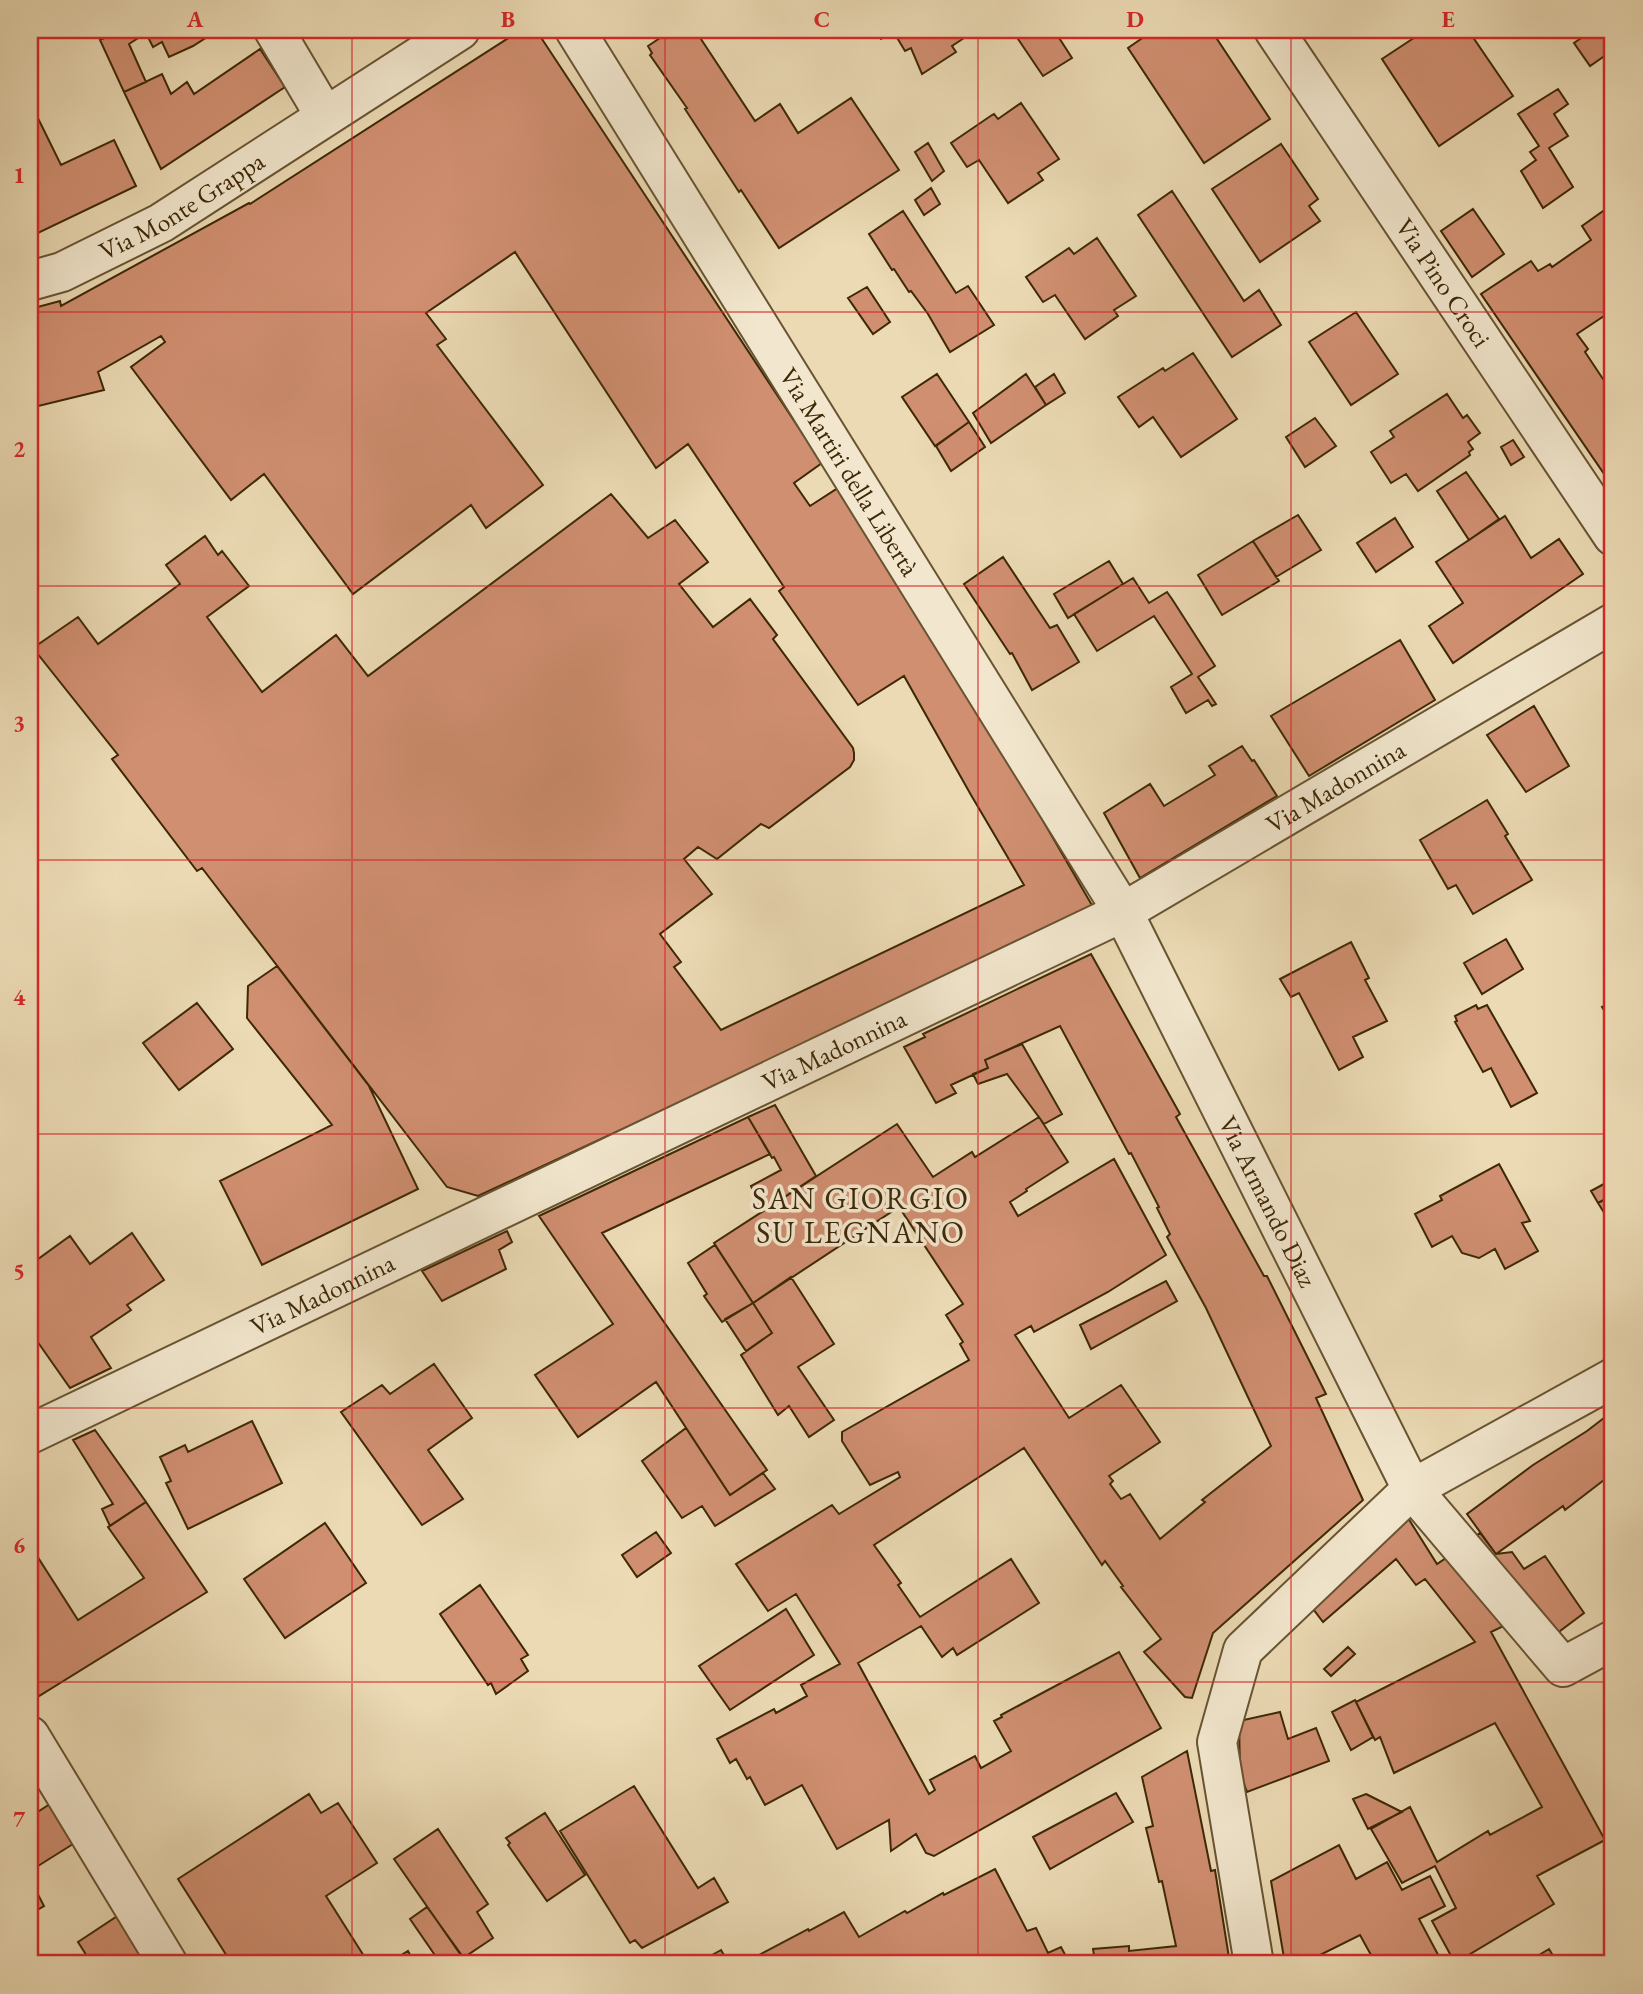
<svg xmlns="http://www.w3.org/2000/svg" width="1643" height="1994" viewBox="0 0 1643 1994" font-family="'EB Garamond',serif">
	<rect width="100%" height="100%" fill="#ebdab4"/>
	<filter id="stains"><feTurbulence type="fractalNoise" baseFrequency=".00286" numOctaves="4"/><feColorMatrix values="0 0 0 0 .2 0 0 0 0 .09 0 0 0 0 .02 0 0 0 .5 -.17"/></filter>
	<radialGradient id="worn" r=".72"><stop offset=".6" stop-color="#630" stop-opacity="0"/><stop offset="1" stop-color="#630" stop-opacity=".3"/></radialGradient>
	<!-- building -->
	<path fill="#d08f71" stroke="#3d2806" stroke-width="2" d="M 120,30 L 218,30 L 193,46 L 169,57 L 162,42 L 153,47 L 146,33 L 129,44 L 146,82 L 124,92 L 100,40 Z
		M 521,30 L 536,30 L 822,463 L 794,483 L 810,506 L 838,488 L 943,648 L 1093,907 L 707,1090 L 478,1196 L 447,1187 L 202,868 L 197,871 L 112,759 L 118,755 L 33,648 L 78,617 L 98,644 L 180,584 L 166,565 L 205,536 L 218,555 L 222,551 L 249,586 L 207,617 L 262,692 L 336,635 L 368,676 L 611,494 L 648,538 L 675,520 L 708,562 L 679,584 L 713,627 L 750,599 L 777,635 L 773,639 L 853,748 L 854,753 L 854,760 L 850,767 L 769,828 L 761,824 L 717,859 L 698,847 L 684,859 L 712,894 L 660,934 L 681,962 L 674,967 L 721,1030 L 1024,885 L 971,795 L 904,676 L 858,705 L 779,591 L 784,587 L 688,444 L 656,468 L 515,252 L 426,313 L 446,339 L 437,345 L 543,485 L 486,528 L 471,505 L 353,594 L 264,474 L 231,500 L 131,367 L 165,342 L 161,336 L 98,372 L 104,390 L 30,408 L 30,309 L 60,301 L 61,306 L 249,203 L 250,204 Z
		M 672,30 L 695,30 L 755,121 L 780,104 L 798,133 L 851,98 L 899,170 L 779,248 L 741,190 L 739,192 L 685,109 L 687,108 L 650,55 L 652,53 L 648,46 Z
		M 874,30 L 972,30 L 973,32 L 952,46 L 956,52 L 922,74 L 911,48 L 905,51 L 893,31 L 881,39 Z
		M 1012,30 L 1039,30 L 1043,36 L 1054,30 L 1072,58 L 1043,76 Z
		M 1154,30 L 1211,30 L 1270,119 L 1204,163 L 1128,48 Z
		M 1426,30 L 1468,30 L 1513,96 L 1439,146 L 1382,59 Z
		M 1593,30 L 1600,30 L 1613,50 L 1590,66 L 1574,43 Z
		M 260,49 L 285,87 L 161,169 L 124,92 L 162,74 L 171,94 L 187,82 L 194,94 Z
		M 1558,89 L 1568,104 L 1554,114 L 1568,136 L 1549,148 L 1573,187 L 1543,208 L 1521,171 L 1536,160 L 1530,152 L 1539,146 L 1518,114 Z
		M 30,102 L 61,165 L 114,140 L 136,186 L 38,233 L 30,216 Z
		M 1021,103 L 1059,159 L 1038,173 L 1043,180 L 1008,203 L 979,160 L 967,167 L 951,143 L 992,115 L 994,114 L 998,119 Z
		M 928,143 L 944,171 L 932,181 L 915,152 Z
		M 1281,144 L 1318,199 L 1309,206 L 1320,221 L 1260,262 L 1212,189 Z
		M 931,188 L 940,204 L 924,215 L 915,200 Z
		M 1172,191 L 1244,301 L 1259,290 L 1281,325 L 1232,357 L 1138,215 Z
		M 1613,204 L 1613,310 L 1577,334 L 1588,349 L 1585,352 L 1613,394 L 1613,487 L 1481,294 L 1531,261 L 1538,271 L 1550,264 L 1552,267 L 1591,240 L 1582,226 Z
		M 1473,209 L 1504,254 L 1472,277 L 1441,231 Z
		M 903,211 L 956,293 L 968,286 L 994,325 L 950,352 L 928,314 L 911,291 L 909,292 L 894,269 L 892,270 L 869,234 Z
		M 1097,238 L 1136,296 L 1114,310 L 1118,316 L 1085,339 L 1055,295 L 1043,302 L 1026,277 L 1066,250 L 1069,248 L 1074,254 Z
		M 867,287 L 890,322 L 873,334 L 848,298 Z
		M 1356,312 L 1398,374 L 1351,405 L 1309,342 Z
		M 1193,353 L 1237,419 L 1181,457 L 1153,417 L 1139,427 L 1118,397 L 1163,368 L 1165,371 Z
		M 937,374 L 969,422 L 935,446 L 902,397 Z
		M 1026,374 L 1046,405 L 991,443 L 973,413 Z
		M 1054,374 L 1065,393 L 1046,405 L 1035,387 Z
		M 1447,394 L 1463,418 L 1467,415 L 1480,433 L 1468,442 L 1473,449 L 1469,452 L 1470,455 L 1418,491 L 1406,474 L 1391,483 L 1371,452 L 1394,437 L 1390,431 Z
		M 1315,418 L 1336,446 L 1305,467 L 1286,437 Z
		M 969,422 L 985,447 L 951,471 L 936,446 Z
		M 1513,440 L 1524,457 L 1511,465 L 1501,447 Z
		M 1466,472 L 1499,519 L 1469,540 L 1437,491 Z
		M 1298,515 L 1321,550 L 1276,577 L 1253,541 Z
		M 1505,516 L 1531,558 L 1559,539 L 1583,574 L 1453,663 L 1429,626 L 1463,603 L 1436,562 Z
		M 1395,518 L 1413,547 L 1376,572 L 1357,543 Z
		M 1253,541 L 1279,581 L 1222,615 L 1198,575 Z
		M 1003,557 L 1050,628 L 1057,625 L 1079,662 L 1032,690 L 1012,653 L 1010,654 L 964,584 Z
		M 1109,561 L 1123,584 L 1068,618 L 1054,594 Z
		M 1133,578 L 1149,603 L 1167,592 L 1172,599 L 1215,666 L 1198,677 L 1216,704 L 1212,706 L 1208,700 L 1186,713 L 1171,687 L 1192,674 L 1154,616 L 1097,651 L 1074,614 Z
		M 1400,640 L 1435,700 L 1309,776 L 1271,716 Z
		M 1534,706 L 1569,766 L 1526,792 L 1487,735 Z
		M 1242,746 L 1252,761 L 1254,760 L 1277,796 L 1140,878 L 1104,813 L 1150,784 L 1164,806 L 1215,775 L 1209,766 Z
		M 1487,800 L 1508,834 L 1505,836 L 1532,880 L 1473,914 L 1456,885 L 1448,889 L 1420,840 Z
		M 1506,939 L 1523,969 L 1482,994 L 1464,963 Z
		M 1351,942 L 1369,978 L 1365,980 L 1387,1021 L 1353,1037 L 1363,1057 L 1339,1070 L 1299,993 L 1291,997 L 1280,979 Z
		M 1091,954 L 1180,1114 L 1176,1117 L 1264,1276 L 1267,1276 L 1326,1394 L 1316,1398 L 1363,1500 L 1213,1633 L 1192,1698 L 1185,1697 L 1144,1652 L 1161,1639 L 1121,1587 L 1123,1586 L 1105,1561 L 1102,1565 L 1024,1448 L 874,1545 L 901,1583 L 898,1585 L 920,1617 L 1011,1559 L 1039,1603 L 957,1655 L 953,1648 L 942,1657 L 921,1626 L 858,1663 L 929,1794 L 935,1790 L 930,1780 L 975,1756 L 981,1768 L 1011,1751 L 994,1721 L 1002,1717 L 1001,1715 L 1119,1652 L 1161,1728 L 934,1856 L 926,1853 L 916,1834 L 891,1851 L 889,1820 L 837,1849 L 802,1785 L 765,1805 L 750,1777 L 747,1779 L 736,1759 L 730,1763 L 717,1739 L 774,1709 L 776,1713 L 807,1696 L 801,1685 L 840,1664 L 796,1594 L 768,1611 L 736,1564 L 832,1505 L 839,1514 L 900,1477 L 898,1472 L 870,1485 L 842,1441 L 842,1432 L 969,1360 L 960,1344 L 963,1342 L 946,1315 L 963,1304 L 899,1207 L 753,1303 L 714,1243 L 897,1124 L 933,1177 L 972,1152 L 975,1157 L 1039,1117 L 1068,1162 L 1026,1189 L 1027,1191 L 1010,1202 L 1018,1216 L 1114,1159 L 1166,1255 L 1108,1292 L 1034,1332 L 1031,1326 L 1015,1335 L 1069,1418 L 1121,1385 L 1160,1442 L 1109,1476 L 1113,1481 L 1110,1484 L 1121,1499 L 1130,1494 L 1160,1539 L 1205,1502 L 1202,1500 L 1271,1446 L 1206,1308 L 1167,1237 L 1170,1234 L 1157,1208 L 1159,1207 L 1131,1153 L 1129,1154 L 1060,1026 L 985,1060 L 988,1068 L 951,1085 L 956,1093 L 936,1103 L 904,1047 L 925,1037 L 923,1034 Z
		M 277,966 L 369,1086 L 418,1189 L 262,1265 L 220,1181 L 332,1125 L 247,1018 L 248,986 Z
		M 1612,1002 L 1613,1002 L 1613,1025 L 1602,1007 Z
		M 197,1003 L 233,1049 L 179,1090 L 143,1043 Z
		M 1476,1005 L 1478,1009 L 1487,1005 L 1537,1093 L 1511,1107 L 1491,1068 L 1483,1072 L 1455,1022 L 1457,1021 L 1455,1016 Z
		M 1022,1044 L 1062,1114 L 1044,1124 L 1007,1074 L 978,1084 L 973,1074 L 988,1068 L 985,1060 Z
		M 775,1105 L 816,1176 L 762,1212 L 751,1186 L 781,1170 L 774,1157 L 772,1158 L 748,1117 Z
		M 748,1117 L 770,1154 L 602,1233 L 767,1470 L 730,1495 L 656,1382 L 578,1437 L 535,1375 L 613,1324 L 539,1216 Z
		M 1499,1164 L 1530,1221 L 1522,1223 L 1538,1251 L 1505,1269 L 1495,1249 L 1479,1258 L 1462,1253 L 1452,1236 L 1432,1247 L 1415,1214 L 1442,1200 L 1440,1196 Z
		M 1613,1179 L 1613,1195 L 1598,1203 L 1591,1191 Z
		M 1613,1195 L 1613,1227 L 1598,1203 Z
		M 507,1231 L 512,1242 L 499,1250 L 506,1269 L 442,1301 L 422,1271 Z
		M 132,1233 L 164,1280 L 127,1305 L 131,1310 L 91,1337 L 111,1368 L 70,1388 L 30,1331 L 30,1248 L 38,1259 L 70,1236 L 90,1264 Z
		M 715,1245 L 753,1303 L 722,1322 L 704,1296 L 707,1294 L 688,1263 Z
		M 791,1277 L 834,1344 L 798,1367 L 834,1420 L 809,1437 L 789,1406 L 778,1415 L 741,1355 L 772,1333 L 753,1303 Z
		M 1166,1281 L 1177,1301 L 1091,1349 L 1080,1325 Z
		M 753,1303 L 772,1333 L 746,1351 L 725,1319 Z
		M 434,1364 L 472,1418 L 428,1450 L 463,1499 L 422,1525 L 341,1412 L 382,1385 L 390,1394 Z
		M 1613,1411 L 1613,1473 L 1565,1510 L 1563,1506 L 1496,1554 L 1467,1514 L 1533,1465 L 1587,1431 Z
		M 252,1421 L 282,1483 L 188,1529 L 166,1483 L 171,1481 L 160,1457 L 185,1445 L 188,1452 Z
		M 686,1428 L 730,1495 L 763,1473 L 775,1489 L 715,1526 L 702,1506 L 682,1518 L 642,1461 Z
		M 95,1430 L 146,1502 L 110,1526 L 102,1509 L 113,1504 L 73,1440 Z
		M 146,1502 L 207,1592 L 39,1696 L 30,1681 L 30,1545 L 78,1620 L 144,1578 L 108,1527 Z
		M 1408,1518 L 1437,1564 L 1455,1552 L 1514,1621 L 1491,1632 L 1605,1840 L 1537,1876 L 1554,1904 L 1455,1963 L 1432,1921 L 1456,1908 L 1435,1866 L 1402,1883 L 1371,1829 L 1410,1807 L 1437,1862 L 1488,1831 L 1490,1835 L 1542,1807 L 1495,1723 L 1394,1773 L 1380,1737 L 1375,1740 L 1356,1702 L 1475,1642 L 1425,1579 L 1416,1585 L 1396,1559 L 1323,1622 L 1304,1597 Z
		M 325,1523 L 366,1583 L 285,1638 L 244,1579 Z
		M 656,1532 L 671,1553 L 637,1577 L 622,1555 Z
		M 1480,1533 L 1496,1554 L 1512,1552 L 1524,1569 L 1545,1556 L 1584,1613 L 1552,1637 L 1514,1579 L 1506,1585 L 1473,1537 Z
		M 480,1585 L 528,1655 L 521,1659 L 528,1671 L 496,1694 L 491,1683 L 488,1685 L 440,1614 Z
		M 786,1609 L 814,1655 L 730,1710 L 699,1666 Z
		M 1348,1647 L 1355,1654 L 1331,1676 L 1324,1669 Z
		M 1355,1700 L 1373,1737 L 1351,1750 L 1332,1712 Z
		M 1280,1712 L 1288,1739 L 1316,1728 L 1329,1761 L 1247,1792 L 1240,1773 L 1239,1721 Z
		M 1187,1751 L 1211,1871 L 1215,1870 L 1230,1964 L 1088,1964 L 1095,1961 L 1093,1949 L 1129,1946 L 1129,1951 L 1176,1946 L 1162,1881 L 1159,1882 L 1146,1828 L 1153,1826 L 1142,1777 Z
		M 634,1786 L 698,1888 L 714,1878 L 728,1902 L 642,1948 L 635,1940 L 630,1943 L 560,1831 Z
		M 1116,1793 L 1133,1822 L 1050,1869 L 1033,1837 Z
		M 309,1794 L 321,1813 L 338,1803 L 377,1863 L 326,1896 L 369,1964 L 232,1964 L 178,1879 Z
		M 1366,1794 L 1402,1812 L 1368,1829 L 1353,1799 Z
		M 50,1804 L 73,1844 L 30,1871 L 30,1817 Z
		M 545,1813 L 585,1875 L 547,1901 L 508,1845 L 510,1843 L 506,1838 Z
		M 438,1829 L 488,1904 L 477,1912 L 493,1938 L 463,1958 L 394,1859 Z
		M 1339,1845 L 1356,1879 L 1387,1862 L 1402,1890 L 1430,1876 L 1445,1906 L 1419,1919 L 1443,1964 L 1376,1964 L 1360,1935 L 1302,1964 L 1285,1964 L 1271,1881 Z
		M 995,1869 L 1027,1931 L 1036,1928 L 1048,1953 L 1061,1947 L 1070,1964 L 735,1964 L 744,1959 L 746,1962 L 808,1929 L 809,1931 L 844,1912 L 859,1937 L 905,1911 L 907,1913 L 943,1893 L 944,1895 Z
		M 30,1879 L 44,1906 L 30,1914 Z
		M 427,1907 L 435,1918 L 468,1964 L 441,1964 L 410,1919 Z
		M 119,1915 L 149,1964 L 92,1964 L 78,1942 Z
		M 1549,1949 L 1558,1964 L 1524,1964 Z
		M 721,1950 L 729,1964 L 696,1964 Z
		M 408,1951 L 415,1964 L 387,1964 Z"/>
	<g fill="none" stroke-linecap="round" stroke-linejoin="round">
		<defs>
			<g id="minor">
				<path d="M 274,30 L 325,116"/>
				<path id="s1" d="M 575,30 L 1123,912 L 1412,1489 L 1563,1667 L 1613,1640"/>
				<path id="s2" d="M 1274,30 L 1613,536"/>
				<path id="s3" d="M 30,281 L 62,272 L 161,223 L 460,30"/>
				<path id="s4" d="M 30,1434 L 1123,912 L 1613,623"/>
				<path d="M 30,1736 L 168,1964"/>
				<path d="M 1254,1964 L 1217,1742 L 1243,1650 L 1412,1489 L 1613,1378"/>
			</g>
		</defs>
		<!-- minor casing -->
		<use href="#minor" stroke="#685432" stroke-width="42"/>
		<!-- minor -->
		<use href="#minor" stroke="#f2e7ce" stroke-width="38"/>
	</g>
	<!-- grid -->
	<path fill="none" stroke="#d62828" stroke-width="2" stroke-opacity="0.55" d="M 352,30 L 352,1964M 665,30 L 665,1964M 978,30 L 978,1964M 1291,30 L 1291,1964M 30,312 L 1613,312M 30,586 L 1613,586M 30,860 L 1613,860M 30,1134 L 1613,1134M 30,1408 L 1613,1408M 30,1682 L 1613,1682"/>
	<g text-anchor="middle" stroke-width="7" stroke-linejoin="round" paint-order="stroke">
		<!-- street labels -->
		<g font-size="26" fill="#3d2806" stroke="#f2e7ce">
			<text dy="9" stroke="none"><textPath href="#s3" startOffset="170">Via Monte Grappa</textPath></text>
			<text dy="9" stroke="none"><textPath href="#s2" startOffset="304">Via Pino Croci</textPath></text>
			<text dy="9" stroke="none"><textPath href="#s1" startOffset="520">Via Martiri della Libertà</textPath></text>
			<text dy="9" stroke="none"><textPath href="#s4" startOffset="1458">Via Madonnina</textPath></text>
			<text dy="9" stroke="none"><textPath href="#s4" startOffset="891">Via Madonnina</textPath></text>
			<text dy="9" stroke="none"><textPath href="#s1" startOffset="1362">Via Armando Diaz</textPath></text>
			<text dy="9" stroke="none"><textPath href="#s4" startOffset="324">Via Madonnina</textPath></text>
		</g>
		<!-- quarter labels -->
		<g font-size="30" letter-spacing="2" fill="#3d2806" stroke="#f2e7ce">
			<text x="861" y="1209">SAN GIORGIO<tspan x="861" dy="34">SU LEGNANO</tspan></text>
		</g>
	</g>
	<!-- margin -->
	<rect width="1643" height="1994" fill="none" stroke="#ebdab4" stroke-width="77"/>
	<rect x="38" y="38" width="1566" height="1917" fill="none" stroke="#d62828" stroke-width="2.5"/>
	<g font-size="23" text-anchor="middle" font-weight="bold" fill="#d62828">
		<text x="195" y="27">A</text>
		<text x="508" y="27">B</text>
		<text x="822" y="27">C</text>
		<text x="1135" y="27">D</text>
		<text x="1448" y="27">E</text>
		<text x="19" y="183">1</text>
		<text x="19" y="457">2</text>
		<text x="19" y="731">3</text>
		<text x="19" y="1005">4</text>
		<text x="19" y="1279">5</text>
		<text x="19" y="1553">6</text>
		<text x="19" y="1827">7</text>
	</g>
	<rect width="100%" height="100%" filter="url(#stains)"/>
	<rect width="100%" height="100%" fill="url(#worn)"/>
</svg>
